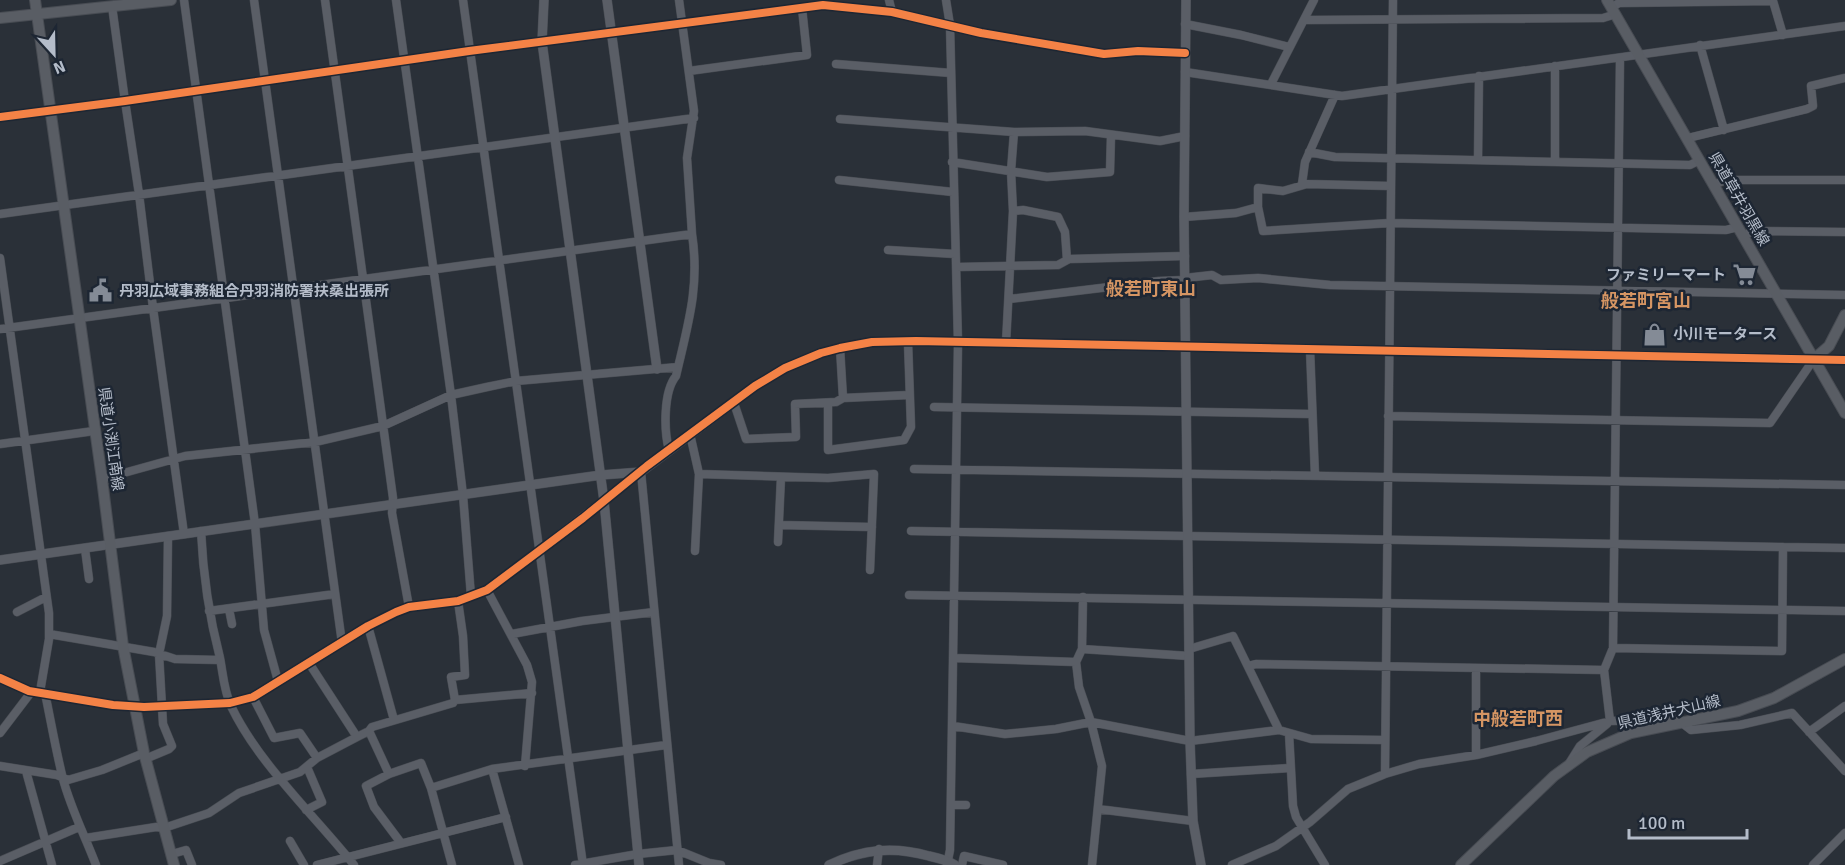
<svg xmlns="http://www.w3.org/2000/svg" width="1845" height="865" viewBox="0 0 1845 865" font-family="Signika,'Noto Sans JP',sans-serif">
	<rect width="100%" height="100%" fill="#2a3038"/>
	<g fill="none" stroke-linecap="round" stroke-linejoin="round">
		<defs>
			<path id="minor" d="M 184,0 L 245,450 L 255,524 L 264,630 L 278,681
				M 254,0 L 342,643
				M 325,0 L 393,498 L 392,513 L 409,607
				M 396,0 L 451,395 L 463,495 L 471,596
				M 463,0 L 583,865
				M 889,0 L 892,12
				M 946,0 L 950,25 L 958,343 L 950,850 L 947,865
				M 112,6 L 125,101 L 139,194 L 153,308 L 184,534
				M 1612,7 L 1619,3 L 1773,1 L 1783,35
				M 1305,20 L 1603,18 L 1616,14
				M 1185,24 L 1241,35 L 1289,47
				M 1700,45 L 1724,130
				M 836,64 L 951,73
				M 689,71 L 807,55 L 802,8
				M 1185,72 L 1342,96 L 1845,26
				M 1271,84 L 1314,0
				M 0,117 L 125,101 L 469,51 L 823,5 L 892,12 L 981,33 L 1104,54 L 1138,51 L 1185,53
				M 840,119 L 1014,132 L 1085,131 L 1160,141 L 1185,136
				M 1688,138 L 1807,109 L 1813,106 L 1811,86 L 1845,78
				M 1309,152 L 1335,157 L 1690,165 L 1700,160
				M 1478,160 L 1479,76
				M 952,162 L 1047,177 L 1110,172 L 1111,135
				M 1555,162 L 1555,66
				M 839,180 L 953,192
				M 1302,184 L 1305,162 L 1335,95
				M 1713,185 L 1726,180 L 1845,180
				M 1258,207 L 1263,231 L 1390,223 L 1726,230 L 1738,227
				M 1013,211 L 1023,210 L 1058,217 L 1065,232 L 1067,260
				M 0,214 L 694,118
				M 1184,217 L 1236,213 L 1258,207 L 1258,188 L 1283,191 L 1307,184 L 1391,186
				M 1743,236 L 1753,231 L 1845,232
				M 888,250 L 955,254
				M 0,258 L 49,613 L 49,639 L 40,692
				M 956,267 L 1058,265 L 1069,259 L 1185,256
				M 1185,278 L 1212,275 L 1221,280 L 1258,278 L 1330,285 L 1845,295
				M 1009,299 L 1159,281 L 1185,280
				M 0,329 L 692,234 L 687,158 L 694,111 L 679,0
				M 1006,343 L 1013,211 L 1011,171 L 1014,132
				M 840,348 L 843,398
				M 1310,349 L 1315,476
				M 734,403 L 746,439 L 796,437 L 795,404 L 836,402 L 843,398 L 909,395
				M 828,403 L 828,450 L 904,440 L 911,427 L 908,342
				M 934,407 L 1312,414
				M 1388,416 L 1770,423 L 1814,359 L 1845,360
				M 690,434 L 699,474 L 828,478 L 874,474 L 870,570
				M 0,444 L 94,431
				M 669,450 C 664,431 663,392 676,376 C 688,324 700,287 692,234
				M 914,469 L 1845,485
				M 102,479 L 185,456 L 315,442 L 383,426 L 451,395 L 487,387 L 516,381 L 678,367
				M 779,525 L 872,527
				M 201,531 C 203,574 209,616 220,658 C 223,674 224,691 231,706 C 258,763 315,816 354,865
				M 911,531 L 1783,547
				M 778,542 L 781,477
				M 85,549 L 89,579
				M 695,551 L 699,474
				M 487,590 L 527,665 L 532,682 L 525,766
				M 909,595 L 1845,611
				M 1083,597 L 1082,649 L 1076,662 L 1079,687 L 1091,722 L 1102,766 L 1092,865
				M 229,609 L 232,624
				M 209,611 L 335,594
				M 17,612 L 46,597
				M 368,626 L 394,720
				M 49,634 L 154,652 L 175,659 L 220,660
				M 512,634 L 582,621 L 654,612
				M 1613,648 L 1782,651 L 1783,547 L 1845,548
				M 1082,649 L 1189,656
				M 1189,649 L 1233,636 L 1279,730
				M 953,658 L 1076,662
				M 309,663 L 357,737 L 369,731 L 372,727 L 453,703 L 455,700 L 532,693
				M 1248,666 L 1256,664 L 1604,670
				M 0,678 L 29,691 L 113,705 L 144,707 L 230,703 L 253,697 L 368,626 L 396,612 L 409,607 L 458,601 L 487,590 L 641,472 L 679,865
				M 45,693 C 51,722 56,751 63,779 C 71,809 85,836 96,865
				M 253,697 L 274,738 L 300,733 L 317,758
				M 455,700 L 451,677 L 465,675 L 463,636 L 458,601
				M 1610,721 L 1604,670 L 1613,648 L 1620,58
				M 953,726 L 1005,734 L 1056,729 L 1091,722 L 1190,741 L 1279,730 L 1311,739 L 1385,740
				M 369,731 L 389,774
				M 1809,732 L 1845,706
				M 0,733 L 32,691
				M 1289,733 L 1293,806 L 1296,817 L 1325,865
				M 1476,755 L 1476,668
				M 145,759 L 169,749 L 172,746 L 163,724 L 159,654 L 167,616 L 168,536
				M 1570,762 L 1580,746 L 1607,724
				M 0,766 L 57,775 L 68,780 L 102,770 L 144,753
				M 492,769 L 519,865
				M 26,771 L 52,865
				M 1191,774 L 1290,768
				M 1385,774 L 1393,0
				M 431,788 L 492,769 L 666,745
				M 951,805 L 966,805
				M 1098,809 L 1193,821
				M 306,810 L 322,802 L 307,767
				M 86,838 L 156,827 L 164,828 L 209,813 L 239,793 L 300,772 L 317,758 L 357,737
				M 290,841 L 304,865
				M 401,843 L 374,807 L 366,786 L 389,774 L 421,763 L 431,788 L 452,865
				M 172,854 L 186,850 L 192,865
				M 0,861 L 79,827
				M 317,865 L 506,817
				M 575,865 L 638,854 L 677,850 L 709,863 L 721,865
				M 877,865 L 879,849
				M 962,865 L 964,856 L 1003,865
				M 1232,865 L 1276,846 L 1310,822 L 1348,789 L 1385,774 L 1419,764 L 1476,755 L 1536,741 L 1610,721 L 1677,719 L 1691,730 L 1740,725 L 1792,713 L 1845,771
				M 1813,865 L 1845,833"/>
			<path id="tertiary" d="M 544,0 L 542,42 L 604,501 L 639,865
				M 607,0 L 657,369
				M 1186,0 L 1184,217 L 1190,741 L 1193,821 L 1201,865
				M 0,560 L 601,475 L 641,472 L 755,386 L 785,368 L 821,353 L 840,348 L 872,342 L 916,341 L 1814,359
				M 829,865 C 863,849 893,846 929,856 C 938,858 947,860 955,865"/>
			<path id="secondary" d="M 35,0 L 102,479 L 123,646 L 144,753 L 174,865
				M 1607,0 L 1845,413
				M 0,18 L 171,0
				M 1814,359 L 1829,346 L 1845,315
				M 1461,865 L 1554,776 L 1587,752 L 1631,733 L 1738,711 L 1774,698 L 1845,659"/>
		</defs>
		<!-- minor casing -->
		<use href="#minor" stroke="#484c53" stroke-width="9"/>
		<!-- tertiary casing -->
		<use href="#tertiary" stroke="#484c53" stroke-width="10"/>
		<!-- secondary casing -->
		<use href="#secondary" stroke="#484c53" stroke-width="12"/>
		<!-- minor -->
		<use href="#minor" stroke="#5a5e66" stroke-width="8"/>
		<!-- tertiary -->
		<use href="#tertiary" stroke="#5a5e66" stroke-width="9"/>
		<!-- secondary -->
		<use href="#secondary" stroke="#595d64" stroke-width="10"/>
		<defs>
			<path id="cycleway" d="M 0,117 L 125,101 L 469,51 L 823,5 L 892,12 L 981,33 L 1104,54 L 1138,51 L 1185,53
				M 0,678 L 29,691 L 113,705 L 144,707 L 230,703 L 253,697 L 368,626 L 396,612 L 409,607 L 458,601 L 487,590 L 583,518 L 647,466 L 755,386 L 785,368 L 821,353 L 840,348 L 872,342 L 916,341 L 1845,360"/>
		</defs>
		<!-- cycleway casing -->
		<use href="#cycleway" stroke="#1d2633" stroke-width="11"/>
		<!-- cycleway -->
		<use href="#cycleway" stroke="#f48246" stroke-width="8"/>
	</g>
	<!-- icons -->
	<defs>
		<symbol id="supermarket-bare" viewBox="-9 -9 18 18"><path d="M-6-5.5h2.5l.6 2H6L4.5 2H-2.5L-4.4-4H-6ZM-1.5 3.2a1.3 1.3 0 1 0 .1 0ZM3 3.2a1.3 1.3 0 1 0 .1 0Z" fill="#848b96" stroke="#1d2633" stroke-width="2.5" paint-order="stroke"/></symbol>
		<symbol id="civic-bare" viewBox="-9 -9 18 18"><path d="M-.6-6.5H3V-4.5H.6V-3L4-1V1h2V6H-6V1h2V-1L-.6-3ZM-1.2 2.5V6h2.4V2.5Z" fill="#848b96" stroke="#1d2633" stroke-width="2.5" paint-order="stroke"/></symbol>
		<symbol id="shop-bare" viewBox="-9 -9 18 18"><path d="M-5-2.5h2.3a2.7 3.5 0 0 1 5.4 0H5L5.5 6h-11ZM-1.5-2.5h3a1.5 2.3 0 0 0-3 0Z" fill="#848b96" stroke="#1d2633" stroke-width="2.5" paint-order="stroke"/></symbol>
	</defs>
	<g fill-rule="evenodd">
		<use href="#supermarket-bare" x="1728" y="258" width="33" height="33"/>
		<use href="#civic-bare" x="84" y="274" width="33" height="33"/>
		<use href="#shop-bare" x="1638" y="318" width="33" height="33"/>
	</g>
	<g text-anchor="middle" stroke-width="5" stroke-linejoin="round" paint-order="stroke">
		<!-- street labels -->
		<g font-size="15" fill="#b4bcc9" stroke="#1d2633">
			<text transform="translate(1739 199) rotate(60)" y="5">県道草井羽黒線</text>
			<text transform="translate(111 439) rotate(82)" y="5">県道小渕江南線</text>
			<text transform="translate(1669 712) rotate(-13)" y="5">県道浅井犬山線</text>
		</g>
		<!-- poi labels -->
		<g font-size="15" font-weight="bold" fill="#b4bcc9" stroke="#1d2633" text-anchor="start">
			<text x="1726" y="280" text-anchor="end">ファミリーマート</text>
			<text x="119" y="296">丹羽広域事務組合丹羽消防署扶桑出張所</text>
			<text x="1673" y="339">小川モータース</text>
		</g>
		<!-- quarter labels -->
		<g font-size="18" font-weight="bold" fill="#d59563" stroke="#1d2633">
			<text x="1151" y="295">般若町東山</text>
			<text x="1646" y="307">般若町宮山</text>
			<text x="1518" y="725">中般若町西</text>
		</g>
	</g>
	<!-- north arrow -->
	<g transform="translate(54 54) rotate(158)" stroke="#1d2633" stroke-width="4.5" paint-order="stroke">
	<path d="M0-4.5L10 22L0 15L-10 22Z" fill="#b4bcc9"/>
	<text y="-9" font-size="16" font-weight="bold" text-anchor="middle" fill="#b4bcc9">N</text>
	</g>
	<!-- scale -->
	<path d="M1629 829v9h118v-9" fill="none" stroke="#b4bcc9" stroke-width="3"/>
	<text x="1638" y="829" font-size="18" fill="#b4bcc9" stroke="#1d2633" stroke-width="4.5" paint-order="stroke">100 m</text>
</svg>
